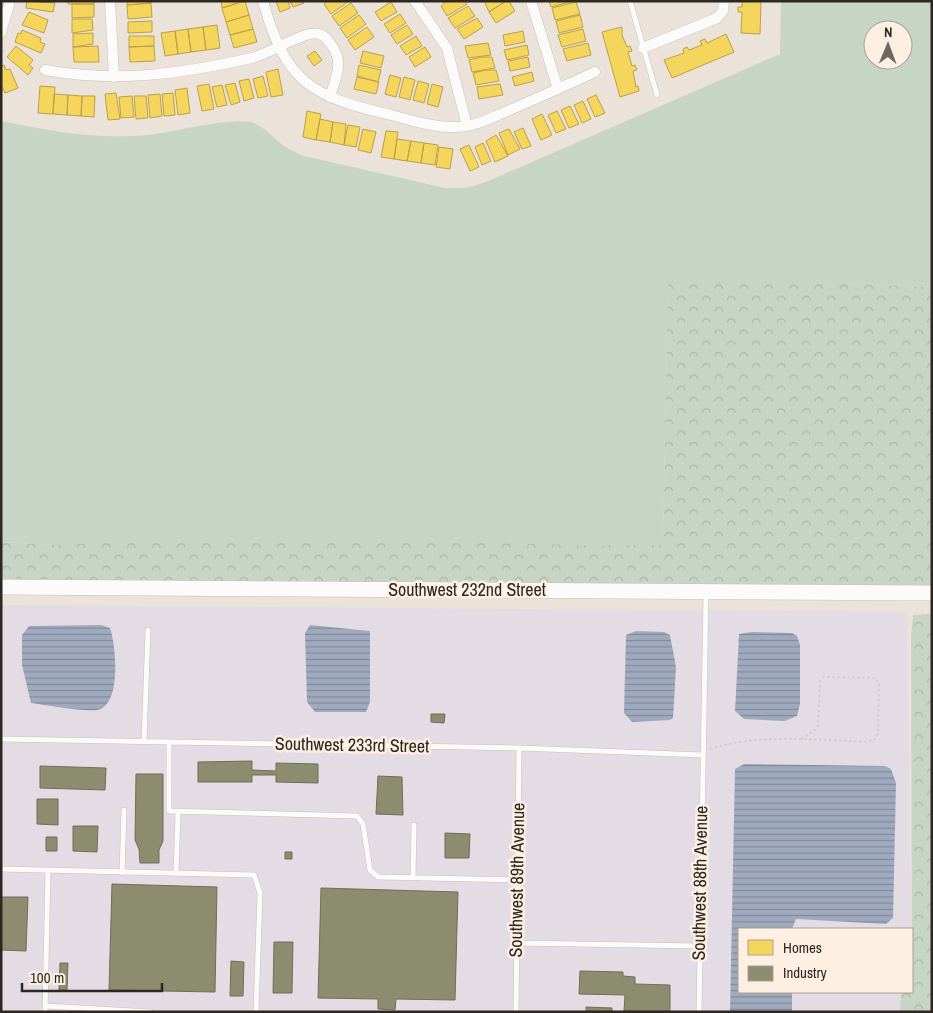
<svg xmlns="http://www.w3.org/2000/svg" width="933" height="1013" viewBox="0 0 933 1013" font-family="'Archivo Narrow',sans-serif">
	<defs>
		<pattern id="forest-crowns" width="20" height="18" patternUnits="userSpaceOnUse" patternTransform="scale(1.25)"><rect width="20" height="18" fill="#c6d5c6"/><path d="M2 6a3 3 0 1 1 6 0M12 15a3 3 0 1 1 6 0" fill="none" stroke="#aab7aa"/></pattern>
		<pattern id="water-rules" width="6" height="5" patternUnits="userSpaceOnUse" patternTransform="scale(1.25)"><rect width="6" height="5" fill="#a0aabe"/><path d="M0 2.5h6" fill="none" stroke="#838a9a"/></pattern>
	</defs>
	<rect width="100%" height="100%" fill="#ebe2d9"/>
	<!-- industrial -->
	<path fill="#e3dce5" d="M 1,605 L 907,612 L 911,929 L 739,929 L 739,992 L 912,992 L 912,1012 L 1,1012 Z"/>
	<!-- grass -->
	<path fill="#c6d5c6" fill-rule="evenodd" d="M 781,1 L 932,1 L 932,287 L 668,279 L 663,545 L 52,545 L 1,542 L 1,121 C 50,131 99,140 148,135 C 176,132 225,118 250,122 C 264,125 273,138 284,146 C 290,150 297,153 304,156 L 445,188 L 466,188 L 486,182 L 780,54 ZM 873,30 L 903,30 L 903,60 L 873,60 Z"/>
	<!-- forest -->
	<path fill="url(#forest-crowns)" d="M 668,278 L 932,287 L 932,587 L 1,582 L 1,542 L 52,545 L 239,537 L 576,545 L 663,545 Z
		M 932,614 L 932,1012 L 900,1012 L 901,992 L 912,992 L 911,636 L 913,615 Z"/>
	<!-- water -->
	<path fill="url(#water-rules)" d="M 101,625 L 110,628 C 116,645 122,706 97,710 C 85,712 45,705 31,703 L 22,665 L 22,635 L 29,626 Z
		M 310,625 L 370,631 L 370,702 L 366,712 L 315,712 L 307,702 L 305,633 Z
		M 636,631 L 664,632 L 670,635 L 676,667 L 673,718 L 670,720 L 632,722 L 624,713 L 626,635 Z
		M 751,632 L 792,633 L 797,636 L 800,645 L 800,704 L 797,716 L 785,721 L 744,719 L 735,711 L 739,634 Z
		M 744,764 L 885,766 L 891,769 L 896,783 L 893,918 L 886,924 L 796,919 L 792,929 L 739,929 L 739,992 L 792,992 L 792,1012 L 730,1012 L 735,769 Z"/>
	<!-- homes -->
	<path fill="#f6d55c" stroke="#b9a14a" d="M 27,1 L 55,3 L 53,12 L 26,8 Z
		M 68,1 L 94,1 L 94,4 L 68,4 Z
		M 127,1 L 151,1 L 151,3 L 127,5 Z
		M 221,1 L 237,1 L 235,4 L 222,8 Z
		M 245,1 L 249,15 L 226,22 L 222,8 Z
		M 276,1 L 288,1 L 290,8 L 280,12 Z
		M 290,1 L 303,1 L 304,3 L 293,7 Z
		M 328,1 L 349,1 L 331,14 L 324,4 Z
		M 447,1 L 465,1 L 467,4 L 447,16 L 441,6 Z
		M 484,1 L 506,1 L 489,12 Z
		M 506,1 L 509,1 L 515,11 L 496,23 L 489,12 Z
		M 549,1 L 573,1 L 551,7 Z
		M 742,1 L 761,1 L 760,34 L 741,33 L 742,12 L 738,12 L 738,7 L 742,7 Z
		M 391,2 L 397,12 L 381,21 L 375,12 Z
		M 576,2 L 580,14 L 555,20 L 552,8 Z
		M 151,3 L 152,17 L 128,19 L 127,5 Z
		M 351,3 L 358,13 L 339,26 L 332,16 Z
		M 72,4 L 94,4 L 94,17 L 72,18 Z
		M 468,6 L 475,16 L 455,28 L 448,18 Z
		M 29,12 L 48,20 L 44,33 L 22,25 Z
		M 400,14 L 406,23 L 390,33 L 384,24 Z
		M 249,15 L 253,29 L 230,35 L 226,22 Z
		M 359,15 L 366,24 L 347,38 L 340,28 Z
		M 580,15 L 583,27 L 559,33 L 556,21 Z
		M 477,18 L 483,27 L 464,39 L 457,29 Z
		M 72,19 L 92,19 L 93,30 L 72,33 Z
		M 152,21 L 152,32 L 128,33 L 128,22 Z
		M 217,25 L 220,48 L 206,50 L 203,27 Z
		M 407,25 L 413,34 L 397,44 L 391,35 Z
		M 203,27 L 206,50 L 191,52 L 188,29 Z
		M 367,27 L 374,37 L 355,50 L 348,40 Z
		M 622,27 L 622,35 L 627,47 L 630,46 L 632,51 L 628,52 L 632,66 L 635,65 L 637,70 L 633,71 L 636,87 L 638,86 L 639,91 L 620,97 L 602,32 Z
		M 188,29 L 191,52 L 178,54 L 175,31 Z
		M 253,29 L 257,42 L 234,48 L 230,35 Z
		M 583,29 L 586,41 L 562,47 L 558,35 Z
		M 22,30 L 41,38 L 40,42 L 45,44 L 41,53 L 15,42 L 18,33 L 21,34 Z
		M 175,31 L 178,54 L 165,56 L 161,33 Z
		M 523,31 L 525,42 L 505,46 L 503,35 Z
		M 93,33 L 93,44 L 73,47 L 73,34 Z
		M 726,34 L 734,52 L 672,78 L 664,60 L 684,53 L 683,49 L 687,47 L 689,50 L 702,45 L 700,41 L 705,39 L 707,43 Z
		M 129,36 L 154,36 L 154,46 L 129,47 Z
		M 416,36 L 422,46 L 406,55 L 400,46 Z
		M 488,43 L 491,55 L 468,58 L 465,46 Z
		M 588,43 L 591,55 L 567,61 L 563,49 Z
		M 527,45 L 529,55 L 507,60 L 504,50 Z
		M 16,46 L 33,60 L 29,65 L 33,68 L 28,75 L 7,57 Z
		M 98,46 L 99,62 L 74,62 L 73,47 Z
		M 154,46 L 155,61 L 130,62 L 129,47 Z
		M 425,47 L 431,57 L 415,67 L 409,57 Z
		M 315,51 L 322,60 L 314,66 L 307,56 Z
		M 363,51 L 384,56 L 381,68 L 360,63 Z
		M 482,57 L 492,57 L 495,68 L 472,72 L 469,60 Z
		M 528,57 L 530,67 L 510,71 L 508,61 Z
		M 4,65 L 6,70 L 10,69 L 18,88 L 5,93 L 1,85 L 1,66 Z
		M 359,65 L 381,70 L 378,82 L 357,76 Z
		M 278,69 L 283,95 L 271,97 L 266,72 Z
		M 486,70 L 496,70 L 499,81 L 476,85 L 473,73 Z
		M 532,72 L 534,81 L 515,86 L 512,77 Z
		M 390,75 L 401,78 L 396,97 L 385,94 Z
		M 263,76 L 268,96 L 258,98 L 253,79 Z
		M 357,77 L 379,82 L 376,94 L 354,89 Z
		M 404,77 L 415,80 L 410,100 L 399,97 Z
		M 249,79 L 254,98 L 244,101 L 239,81 Z
		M 418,81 L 429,84 L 424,103 L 413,100 Z
		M 235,83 L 240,102 L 231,105 L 225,85 Z
		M 209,84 L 214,109 L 202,111 L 197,86 Z
		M 432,84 L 443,87 L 438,107 L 427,104 Z
		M 500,84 L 503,95 L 479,99 L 477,87 Z
		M 222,85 L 227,105 L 217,107 L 212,87 Z
		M 40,86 L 55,87 L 53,114 L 38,113 Z
		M 187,88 L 190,113 L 178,115 L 175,90 Z
		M 116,93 L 120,119 L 108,120 L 105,94 Z
		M 173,93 L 175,115 L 164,116 L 162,94 Z
		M 54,94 L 68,95 L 67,115 L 53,114 Z
		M 160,94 L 162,116 L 150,118 L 148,95 Z
		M 68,95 L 82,96 L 81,116 L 67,115 Z
		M 596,95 L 605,113 L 595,117 L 587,99 Z
		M 82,96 L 95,96 L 94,117 L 81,116 Z
		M 132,96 L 134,117 L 121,118 L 119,97 Z
		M 134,96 L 146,96 L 148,118 L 136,119 Z
		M 583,101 L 591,119 L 582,123 L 574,105 Z
		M 570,106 L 579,124 L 569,128 L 561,110 Z
		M 307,111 L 321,114 L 316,140 L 303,137 Z
		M 557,111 L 566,129 L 556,133 L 548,115 Z
		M 542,114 L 552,135 L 541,140 L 532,119 Z
		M 320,119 L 333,122 L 330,142 L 316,140 Z
		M 333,122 L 346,124 L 344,145 L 330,142 Z
		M 348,125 L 360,127 L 356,147 L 344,145 Z
		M 523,128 L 531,146 L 522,149 L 514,132 Z
		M 363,129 L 376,132 L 371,153 L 358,150 Z
		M 509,129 L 520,149 L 508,155 L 499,133 Z
		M 386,131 L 398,132 L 394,159 L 381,157 Z
		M 496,135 L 508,156 L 495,162 L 486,141 Z
		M 397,139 L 411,141 L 407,161 L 394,159 Z
		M 411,141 L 424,143 L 421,163 L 407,161 Z
		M 424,143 L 438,145 L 435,165 L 421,163 Z
		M 483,143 L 491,161 L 482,165 L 475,147 Z
		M 469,145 L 479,167 L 470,171 L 460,149 Z
		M 439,147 L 453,149 L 450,169 L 436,167 Z"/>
	<!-- industry -->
	<path fill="#8c8c6e" stroke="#6f6e57" d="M 431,714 L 445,714 L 444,723 L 431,722 Z
		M 252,761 L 252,770 L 276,771 L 276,763 L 318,764 L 318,783 L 276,782 L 276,775 L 252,775 L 252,782 L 198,782 L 198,762 Z
		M 40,766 L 106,768 L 105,790 L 40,788 Z
		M 136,774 L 163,774 L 163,841 L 159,850 L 159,863 L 140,863 L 139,849 L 135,840 Z
		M 378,776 L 402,777 L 403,815 L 376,814 Z
		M 37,799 L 58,799 L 58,825 L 37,824 Z
		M 73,826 L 98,826 L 97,852 L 73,851 Z
		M 445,833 L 470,834 L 469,858 L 445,858 Z
		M 46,837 L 57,837 L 57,851 L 46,851 Z
		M 285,852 L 292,852 L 292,859 L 285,859 Z
		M 112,884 L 217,887 L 215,992 L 109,990 Z
		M 321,888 L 458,892 L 455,1000 L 396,999 L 395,1010 L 378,1009 L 378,999 L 318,998 Z
		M 1,897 L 28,897 L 26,951 L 1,950 Z
		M 274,942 L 293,942 L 292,993 L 273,993 Z
		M 231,961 L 244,962 L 243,996 L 230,996 Z
		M 60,963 L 68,963 L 67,990 L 59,990 Z
		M 580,971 L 623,972 L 623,976 L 635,977 L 635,984 L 670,985 L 670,1012 L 624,1011 L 625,995 L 579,994 Z
		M 586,1007 L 612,1008 L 612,1012 L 586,1012 Z"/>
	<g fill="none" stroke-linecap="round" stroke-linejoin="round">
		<defs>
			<path id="lane" d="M 630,1 L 657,95
				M 1,739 L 519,748 L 703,755
				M 144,741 L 148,630
				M 169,742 L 169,811 L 357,816 L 363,824 L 370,870 L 378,877 L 516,880
				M 1,869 L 254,875 L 260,893 L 256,1012
				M 122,873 L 124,810
				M 176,874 L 178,812
				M 413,878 L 414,825
				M 516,943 L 699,946
				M 46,1006 L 151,1012
				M 45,1012 L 48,871
				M 516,1012 L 519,748
				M 699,1012 L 706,594"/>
			<path id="street" d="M 110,1 L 114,77
				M 263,1 C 286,85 313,97 395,116 C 418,122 442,130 466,126 C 482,124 497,115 512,109 C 540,97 567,85 595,72
				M 415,1 L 447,48 L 467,126
				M 531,1 L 558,89
				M 1,32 L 10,1
				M 643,48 L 717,18 L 723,11 L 724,1
				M 45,70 C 119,83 179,74 252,58 C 269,54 307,29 319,34 C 324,35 327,39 330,43 C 345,62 336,76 330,97"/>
			<path id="secondary" d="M 1,587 L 932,593"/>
		</defs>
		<!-- lane casing -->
		<use href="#lane" stroke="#c7c0b9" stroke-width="6"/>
		<!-- street casing -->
		<use href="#street" stroke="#c7c0b9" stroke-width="11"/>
		<!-- secondary casing -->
		<use href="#secondary" stroke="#c7c0b9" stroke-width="16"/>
		<!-- path -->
		<path stroke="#d1cecc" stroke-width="2" stroke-dasharray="2.5 2.5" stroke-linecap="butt" d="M 710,749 C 760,733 815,740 868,742 L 875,739 L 878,733 L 879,683 L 875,678 L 824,677 L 820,682 L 818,725 L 815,730 L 801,739
			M 826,1012 L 827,1011"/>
		<!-- lane -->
		<use href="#lane" stroke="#fcfbf9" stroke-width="5"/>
		<!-- street -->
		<use href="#street" stroke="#fcfbf9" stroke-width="10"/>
		<!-- secondary -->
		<use href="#secondary" stroke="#fcfbf9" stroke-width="15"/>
	</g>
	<g text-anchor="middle" stroke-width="5" stroke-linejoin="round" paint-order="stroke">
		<!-- street labels -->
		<g font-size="18" fill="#2c2720" stroke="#fdf0e3">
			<text x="467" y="596">Southwest 232nd Street</text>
			<text transform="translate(352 745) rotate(1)" y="6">Southwest 233rd Street</text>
			<text transform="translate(517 880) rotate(-89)" y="6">Southwest 89th Avenue</text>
			<text transform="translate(700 883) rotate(-89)" y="6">Southwest 88th Avenue</text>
		</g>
	</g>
	<!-- border -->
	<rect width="933" height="1013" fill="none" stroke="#2c2720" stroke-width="5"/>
	<!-- legend -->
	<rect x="738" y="928" width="175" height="65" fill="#fdf0e3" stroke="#a9a095"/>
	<rect x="748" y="940" width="25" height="15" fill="#f6d55c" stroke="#a9a095"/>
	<text x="783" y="953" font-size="15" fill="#2c2720">Homes</text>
	<rect x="748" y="966" width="25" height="15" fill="#8c8c6e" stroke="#a9a095"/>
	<text x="783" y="978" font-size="15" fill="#2c2720">Industry</text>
	<!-- north arrow -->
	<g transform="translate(888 45) rotate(1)"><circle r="24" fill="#fdf0e3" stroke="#a9a095"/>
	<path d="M0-4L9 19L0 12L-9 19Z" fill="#6f6861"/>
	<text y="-8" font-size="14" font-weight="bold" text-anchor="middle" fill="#2c2720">N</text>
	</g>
	<!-- scale -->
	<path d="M22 983v8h140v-8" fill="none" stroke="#2c2720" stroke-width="2.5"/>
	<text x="30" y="983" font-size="15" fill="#2c2720" stroke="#fdf0e3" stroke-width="4" paint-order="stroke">100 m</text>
</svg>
